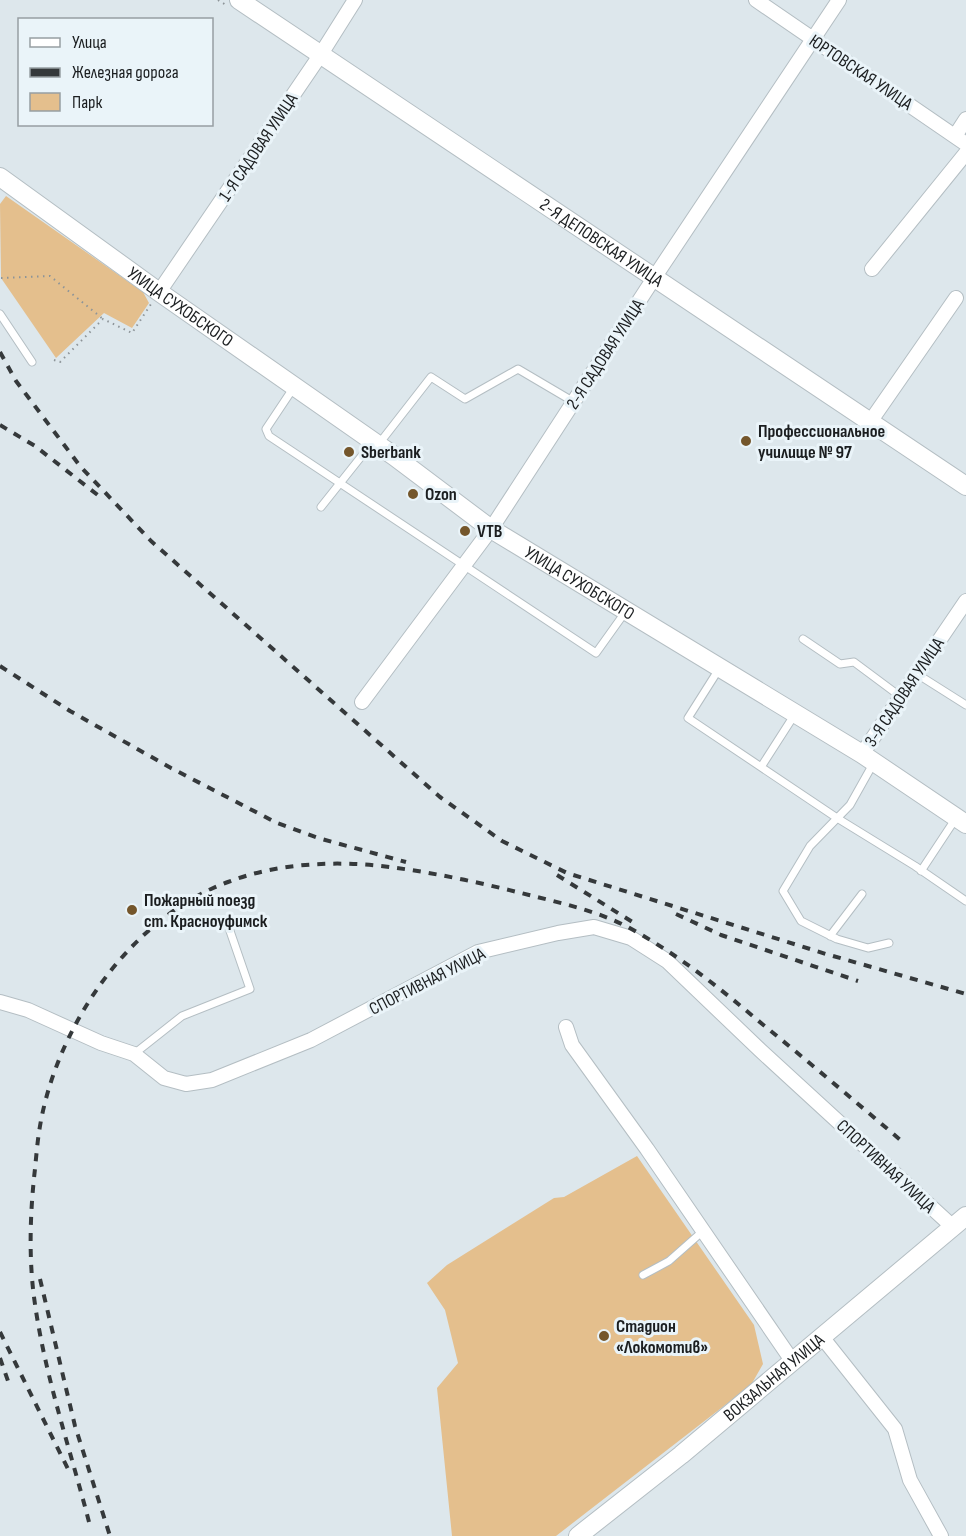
<svg xmlns="http://www.w3.org/2000/svg" width="966" height="1536" viewBox="0 0 966 1536" font-family="'Sofia Sans Condensed',sans-serif">
	<rect width="100%" height="100%" fill="#dde7ec"/>
	<!-- green -->
	<path fill="#e4bf8d" d="M 6,196 L 143,292 L 149,303 L 132,328 L 104,313 L 56,358 L 1,278 L 0,204 Z
		M 637,1156 L 754,1325 L 763,1364 L 751,1385 L 556,1536 L 452,1536 L 437,1388 L 458,1363 L 445,1310 L 427,1283 L 447,1265 L 554,1198 L 564,1197 Z"/>
	<g fill="none" stroke-linecap="round" stroke-linejoin="round">
		<defs>
			<path id="service" d="M 0,314 L 32,362
				M 294,387 L 266,429 L 269,436 L 596,653 L 626,611
				M 378,445 L 431,377 L 465,399 L 518,369 L 574,402
				M 321,507 L 372,443
				M 803,639 L 840,664 L 854,662 L 901,697
				M 719,669 L 688,718 L 837,818 L 915,866 L 966,901
				M 917,674 L 966,705
				M 873,764 L 850,805 L 810,846 L 783,891 L 801,921 L 837,939 L 868,948 L 889,943
				M 761,767 L 795,714
				M 921,871 L 956,818
				M 830,936 L 862,894
				M 134,1054 L 182,1016 L 250,989 L 230,931
				M 643,1275 L 669,1261 L 703,1231"/>
			<path id="minor" d="M 756,0 L 966,144
				M 955,136 L 966,119
				M 872,269 L 966,153
				M 159,292 L 321,54 L 355,0
				M 870,422 L 956,298
				M 362,702 L 491,529 L 654,278 L 839,0
				M 862,754 L 966,601
				M 0,1002 L 28,1010 L 101,1043 L 134,1054 L 164,1078 L 186,1084 L 212,1080 L 311,1040 L 478,952 L 558,933 L 594,927 L 631,938 L 667,961 L 760,1050 L 953,1227
				M 566,1027 L 572,1045 L 647,1149 L 793,1362
				M 822,1337 L 895,1429 L 910,1480 L 941,1536"/>
			<g id="tertiary">
				<path id="s1" d="M 239,0 L 966,486"/>
				<path id="s2" d="M 0,177 L 159,292 L 394,456 L 491,529 L 862,754 L 966,824"/>
				<path id="s3" d="M 578,1536 L 681,1455 L 966,1216"/>
			</g>
		</defs>
		<!-- service casing -->
		<use href="#service" stroke="#b4bec3" stroke-width="9"/>
		<!-- minor casing -->
		<use href="#minor" stroke="#b4bec3" stroke-width="16"/>
		<!-- tertiary casing -->
		<use href="#tertiary" stroke="#b4bec3" stroke-width="20"/>
		<!-- path -->
		<path stroke="#8d9498" stroke-width="2" stroke-dasharray="1.5 4.5" stroke-linecap="butt" d="M 218,0 L 226,5
			M 1,278 L 50,276 L 103,319
			M 54,360 L 60,362 L 103,319 L 132,333 L 151,304"/>
		<!-- service -->
		<use href="#service" stroke="#fff" stroke-width="7"/>
		<!-- minor -->
		<use href="#minor" stroke="#fff" stroke-width="14"/>
		<!-- tertiary -->
		<use href="#tertiary" stroke="#fff" stroke-width="18"/>
		<!-- rail -->
		<path stroke="#35393b" stroke-width="4" stroke-dasharray="8 8" stroke-linecap="butt" d="M 0,352 L 16,381 L 80,466 L 151,541 L 440,797 L 502,841 L 567,873 L 826,954 L 966,994
			M 0,425 L 35,446 L 99,496
			M 0,666 L 70,711 L 171,768 L 277,823 L 318,838 L 406,862
			M 557,875 L 634,923
			M 676,914 L 721,935 L 858,981
			M 40,1279 L 75,1426 L 110,1536
			M 0,1332 L 68,1469
			M 0,1358 L 8,1381
			M 89,1522 C 70,1448 44,1374 34,1297 C 29,1259 30,1217 34,1178 C 36,1161 37,1143 40,1126 C 57,1026 130,918 228,882 C 280,862 342,860 397,868 C 441,874 486,884 529,895 C 565,904 602,912 635,931 C 681,957 721,989 761,1023 C 809,1062 857,1103 904,1143"/>
	</g>
	<!-- markers -->
	<g fill="#74562b" stroke="#eaf4f9" stroke-width="2">
		<circle cx="746" cy="441" r="6"/>
		<circle cx="349" cy="452" r="6"/>
		<circle cx="413" cy="494" r="6"/>
		<circle cx="465" cy="531" r="6"/>
		<circle cx="132" cy="910" r="6"/>
		<circle cx="604" cy="1336" r="6"/>
	</g>
	<g text-anchor="middle" stroke-width="6" stroke-linejoin="round" paint-order="stroke">
		<!-- street labels -->
		<g font-size="18" fill="#1b1e20" stroke="#eaf4f9">
			<text transform="translate(861 72) rotate(34)" y="6">ЮРТОВСКАЯ УЛИЦА</text>
			<text transform="translate(258 147) rotate(-56)" y="6">1-Я САДОВАЯ УЛИЦА</text>
			<text dy="6" stroke="none"><textPath href="#s1" startOffset="436">2-Я ДЕПОВСКАЯ УЛИЦА</textPath></text>
			<text dy="6" stroke="none"><textPath href="#s2" startOffset="222">УЛИЦА СУХОБСКОГО</textPath></text>
			<text transform="translate(605 354) rotate(-57)" y="6">2-Я САДОВАЯ УЛИЦА</text>
			<text dy="6" stroke="none"><textPath href="#s2" startOffset="708">УЛИЦА СУХОБСКОГО</textPath></text>
			<text transform="translate(904 692) rotate(-56)" y="6">3-Я САДОВАЯ УЛИЦА</text>
			<text transform="translate(427 981) rotate(-27)" y="6">СПОРТИВНАЯ УЛИЦА</text>
			<text transform="translate(886 1166) rotate(43)" y="6">СПОРТИВНАЯ УЛИЦА</text>
			<text dy="6" stroke="none"><textPath href="#s3" startOffset="252">ВОКЗАЛЬНАЯ УЛИЦА</textPath></text>
		</g>
		<!-- poi labels -->
		<g font-size="18" font-weight="bold" fill="#1b1e20" stroke="#eaf4f9" text-anchor="start">
			<text x="758" y="437">Профессиональное<tspan x="758" dy="21">училище № 97</tspan></text>
			<text x="361" y="458">Sberbank</text>
			<text x="425" y="500">Ozon</text>
			<text x="477" y="537">VTB</text>
			<text x="144" y="906">Пожарный поезд<tspan x="144" dy="21">ст. Красноуфимск</tspan></text>
			<text x="616" y="1332">Стадион<tspan x="616" dy="21">«Локомотив»</tspan></text>
		</g>
	</g>
	<!-- legend -->
	<rect x="18" y="18" width="195" height="108" fill="#eaf4f9" stroke="#979ea2" stroke-width="1.5"/>
	<rect x="30" y="38" width="30" height="9" fill="#ffffff" stroke="#979ea2" stroke-width="1.5"/>
	<text x="72" y="48" font-size="18" fill="#1b1e20">Улица</text>
	<rect x="30" y="68" width="30" height="9" fill="#35393b" stroke="#979ea2" stroke-width="1.5"/>
	<text x="72" y="78" font-size="18" fill="#1b1e20">Железная дорога</text>
	<rect x="30" y="93" width="30" height="18" fill="#e4bf8d" stroke="#979ea2" stroke-width="1.5"/>
	<text x="72" y="108" font-size="18" fill="#1b1e20">Парк</text>
</svg>
